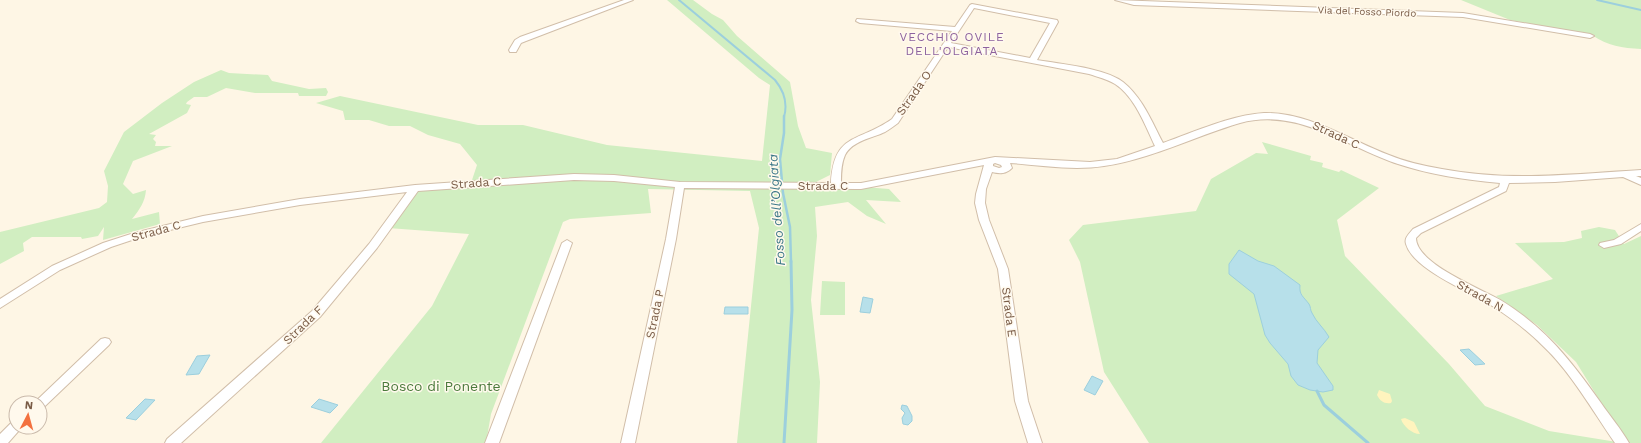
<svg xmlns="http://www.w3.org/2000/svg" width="1641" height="443" viewBox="0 0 1641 443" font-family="'Work Sans',sans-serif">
	<rect width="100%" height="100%" fill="#fef6e5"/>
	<!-- green -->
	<path fill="#d1eec1" d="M 667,0 L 693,0 L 712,14 L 723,20 L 737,36 L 790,82 L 798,126 L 806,148 L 832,153 L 830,175 L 814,183 L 889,189 L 901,202 L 866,200 L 886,224 L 867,216 L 848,202 L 815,207 L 817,236 L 811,300 L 820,382 L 817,443 L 737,443 L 759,228 L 750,191 L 648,189 L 651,213 L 570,219 L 563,222 L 491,414 L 486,443 L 321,443 L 432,306 L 469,234 L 388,228 L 415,188 L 471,183 L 477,165 L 460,144 L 428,135 L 410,126 L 389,126 L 369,120 L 345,120 L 343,111 L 316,103 L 340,96 L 478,125 L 523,125 L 607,145 L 762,161 L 770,85 L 759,78 Z
		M 1461,0 L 1641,0 L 1641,49 C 1622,48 1608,46 1592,35 L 1510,20 Z
		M 221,70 L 229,73 L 268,75 L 272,81 L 309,89 L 326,88 L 328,92 L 326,96 L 299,96 L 298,93 L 255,93 L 226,88 L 207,97 L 194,97 L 187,102 L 186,104 L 191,105 L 187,113 L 149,134 L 156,135 L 153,139 L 156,142 L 155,146 L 172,146 L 133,161 L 123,184 L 133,194 L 146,190 C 145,202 140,209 132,219 L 159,212 L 160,224 L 103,240 L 104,227 L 98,236 L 82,239 L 81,237 L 32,237 L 23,243 L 24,251 L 0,264 L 0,232 L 99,208 L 107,202 L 108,186 L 104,171 L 124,132 L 162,103 L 194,82 Z
		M 1262,142 L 1311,156 L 1310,160 L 1323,163 L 1322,167 L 1339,172 L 1341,170 L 1379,188 L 1337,220 L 1345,256 L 1449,364 L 1485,406 L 1549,431 L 1623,443 L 1149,443 L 1104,372 L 1080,262 L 1069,240 L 1083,225 L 1196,211 L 1211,179 L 1256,153 L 1268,154 Z
		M 1599,227 L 1615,230 L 1624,244 L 1641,236 L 1641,443 L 1626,443 L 1576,362 L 1537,325 L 1496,296 L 1553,279 L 1515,243 L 1564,242 L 1582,238 L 1581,231 Z
		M 822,281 L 845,282 L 845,315 L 820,315 Z"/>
	<!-- sand -->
	<path fill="#fff4be" d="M 1379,390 L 1390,394 L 1392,401 L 1391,403 C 1384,404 1380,401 1377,395 Z
		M 1405,418 L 1414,422 L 1420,434 C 1412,434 1403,426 1401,419 Z"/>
	<!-- water -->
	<path fill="#b7e0ea" stroke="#9ccfdd" d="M 1239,250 L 1258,261 L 1274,266 L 1300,285 C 1299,295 1303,296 1309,304 C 1311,307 1310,310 1312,313 C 1316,322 1324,328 1329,337 L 1318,350 L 1317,363 L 1333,386 L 1333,390 L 1323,392 L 1310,390 L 1298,385 L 1291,376 L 1288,364 L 1270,343 L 1265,335 L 1254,294 L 1229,274 L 1229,264 Z
		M 863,297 L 873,299 L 870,313 L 860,312 Z
		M 725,307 L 748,307 L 748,314 L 724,314 Z
		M 1469,349 L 1485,364 L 1475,365 L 1460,350 Z
		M 210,355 L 199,374 L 186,375 L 197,356 Z
		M 1092,376 L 1103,381 L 1095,395 L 1084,390 Z
		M 145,399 L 155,400 L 136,420 L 126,418 Z
		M 319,399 L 338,405 L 330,413 L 311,407 Z
		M 902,405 L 907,406 L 912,416 L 912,421 L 908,425 L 903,424 L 902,418 L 905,413 L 901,409 Z"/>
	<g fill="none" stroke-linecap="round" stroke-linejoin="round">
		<!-- stream-far2 -->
		<path stroke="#9ccfdd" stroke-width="2" d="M 679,0 L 775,80 C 784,91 788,103 784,117
			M 1597,0 L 1641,10"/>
		<!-- stream-far1 -->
		<path stroke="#9ccfdd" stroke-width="2.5" d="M 784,116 L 784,133 L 780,159 L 783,193 L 790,227 L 791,262"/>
		<!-- stream -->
		<path stroke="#9ccfdd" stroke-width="3" d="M 1317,391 L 1324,405 L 1368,443
			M 784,443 L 792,310 L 791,261"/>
		<defs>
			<path id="street" d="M 624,0 L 633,0 L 526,41 L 521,43 L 516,52 L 510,52 L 509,50 L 515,40 L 520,37 Z
				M 1115,0 L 1463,13 L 1590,34 L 1594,36 L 1590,38 L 1463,17 L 1134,5 Z
				M 972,4 L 1057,20 L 1058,22 L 1037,60 C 1060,64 1105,68 1123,82 C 1142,97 1152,122 1163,143 C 1194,132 1231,115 1264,113 C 1309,112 1349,140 1389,155 C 1406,162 1424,166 1442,169 C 1511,182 1572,174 1641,170 L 1641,176 L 1636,176 L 1641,178 L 1641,185 L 1623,177 L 1555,182 L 1509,183 L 1506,191 L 1421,233 L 1416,238 C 1416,264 1482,289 1502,301 C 1546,328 1572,362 1601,403 C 1610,416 1621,429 1629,443 L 1615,443 C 1592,410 1571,372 1542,345 C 1528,331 1511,318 1494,307 C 1473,293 1413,270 1406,244 C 1404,238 1409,234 1413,229 L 1499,187 L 1500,183 C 1466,180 1431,175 1398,164 C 1346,147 1298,107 1240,123 C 1196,136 1148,160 1104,166 C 1072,171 1041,165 1010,163 L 1012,168 C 1006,174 1000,174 992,172 L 986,189 L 985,203 L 989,220 L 1008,269 L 1028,401 L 1042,443 L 1028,443 L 1015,401 L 998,269 L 979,220 L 975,203 L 976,194 L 984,165 L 861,189 L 684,188 L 676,239 L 635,443 L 621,443 L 666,239 L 675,187 L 614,181 L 574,180 L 418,191 L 377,248 L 320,317 L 181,443 L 165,443 L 167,439 L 312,311 L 369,244 L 407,192 L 300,205 L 203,222 L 141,237 L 111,247 L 60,270 L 0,308 L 0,299 L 52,266 L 103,243 L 134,233 L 203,216 L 300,199 L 415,185 L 574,174 L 614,175 L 680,182 L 831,183 C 834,132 858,143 892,119 L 952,31 L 860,23 L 856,21 L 857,19 L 955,27 L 970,5 ZM 974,8 L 1050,23 L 1030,58 L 951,43 ZM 948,47 L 1089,74 C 1098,77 1107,79 1115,84 C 1135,97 1145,125 1155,146 L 1117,159 L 1090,162 L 995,157 L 861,183 L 841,183 C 841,174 841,164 845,155 C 852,141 872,138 885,132 C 890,129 894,126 898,123 ZM 995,163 L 1001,165 L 1002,167 L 999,168 L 993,166 L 993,164 Z
				M 1641,224 L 1641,231 L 1621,244 L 1604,248 L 1599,245 L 1600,243 L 1614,240 Z
				M 567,240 L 572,243 L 499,443 L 485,443 L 562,243 Z
				M 105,338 L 109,339 L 111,342 L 109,345 L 44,407 L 40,409 L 40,403 L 34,403 L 36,401 L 101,339 Z
				M 16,422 L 16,427 L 22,427 L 8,443 L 0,443 L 0,434 L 11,423 Z"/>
		</defs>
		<!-- street casing -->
		<use href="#street" stroke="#d1bea9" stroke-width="2"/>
		<!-- street -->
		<use href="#street" fill="#fff" fill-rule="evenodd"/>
	</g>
	<g text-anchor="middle" stroke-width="3" stroke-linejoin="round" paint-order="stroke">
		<!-- far-street labels -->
		<g font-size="10" fill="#7a5c47" stroke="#fff9ed">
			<text transform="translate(1367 11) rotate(2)" y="4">Via del Fosso Piordo</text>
		</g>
		<!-- far-quarter labels -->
		<g font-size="12" letter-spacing="1" fill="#8d629e" stroke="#fff9ed">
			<text x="952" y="41">VECCHIO OVILE<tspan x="952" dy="14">DELL'OLGIATA</tspan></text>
		</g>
		<!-- street labels -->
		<g font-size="12" fill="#7a5c47" stroke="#fff9ed">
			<text transform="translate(914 93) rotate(-55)" y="4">Strada O</text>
			<text transform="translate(1336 135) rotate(25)" y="4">Strada C</text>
			<text transform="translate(476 183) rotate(-4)" y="4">Strada C</text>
			<text x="823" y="190">Strada C</text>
			<text transform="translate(156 231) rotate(-15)" y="4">Strada C</text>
			<text transform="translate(1480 296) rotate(29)" y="4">Strada N</text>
			<text transform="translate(1009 312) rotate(83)" y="4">Strada E</text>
			<text transform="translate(655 314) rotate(-78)" y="4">Strada P</text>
			<text transform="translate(303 325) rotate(-44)" y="4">Strada F</text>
		</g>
		<!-- water labels -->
		<g font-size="13" font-style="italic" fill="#3b7788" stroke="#fff9ed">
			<text transform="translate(776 210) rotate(-94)" y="5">Fosso dell’Olgiata</text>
		</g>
		<!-- near-park labels -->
		<g font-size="14" fill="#4b7a3c" stroke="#fff9ed">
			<text x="441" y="391">Bosco di Ponente</text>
		</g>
	</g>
	<!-- north arrow -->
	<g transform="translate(28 415) rotate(6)"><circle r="19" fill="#fff9ed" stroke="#cabaab"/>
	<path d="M0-3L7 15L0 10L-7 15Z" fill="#f3713f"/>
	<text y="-6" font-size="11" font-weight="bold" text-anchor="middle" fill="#7a5c47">N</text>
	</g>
</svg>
